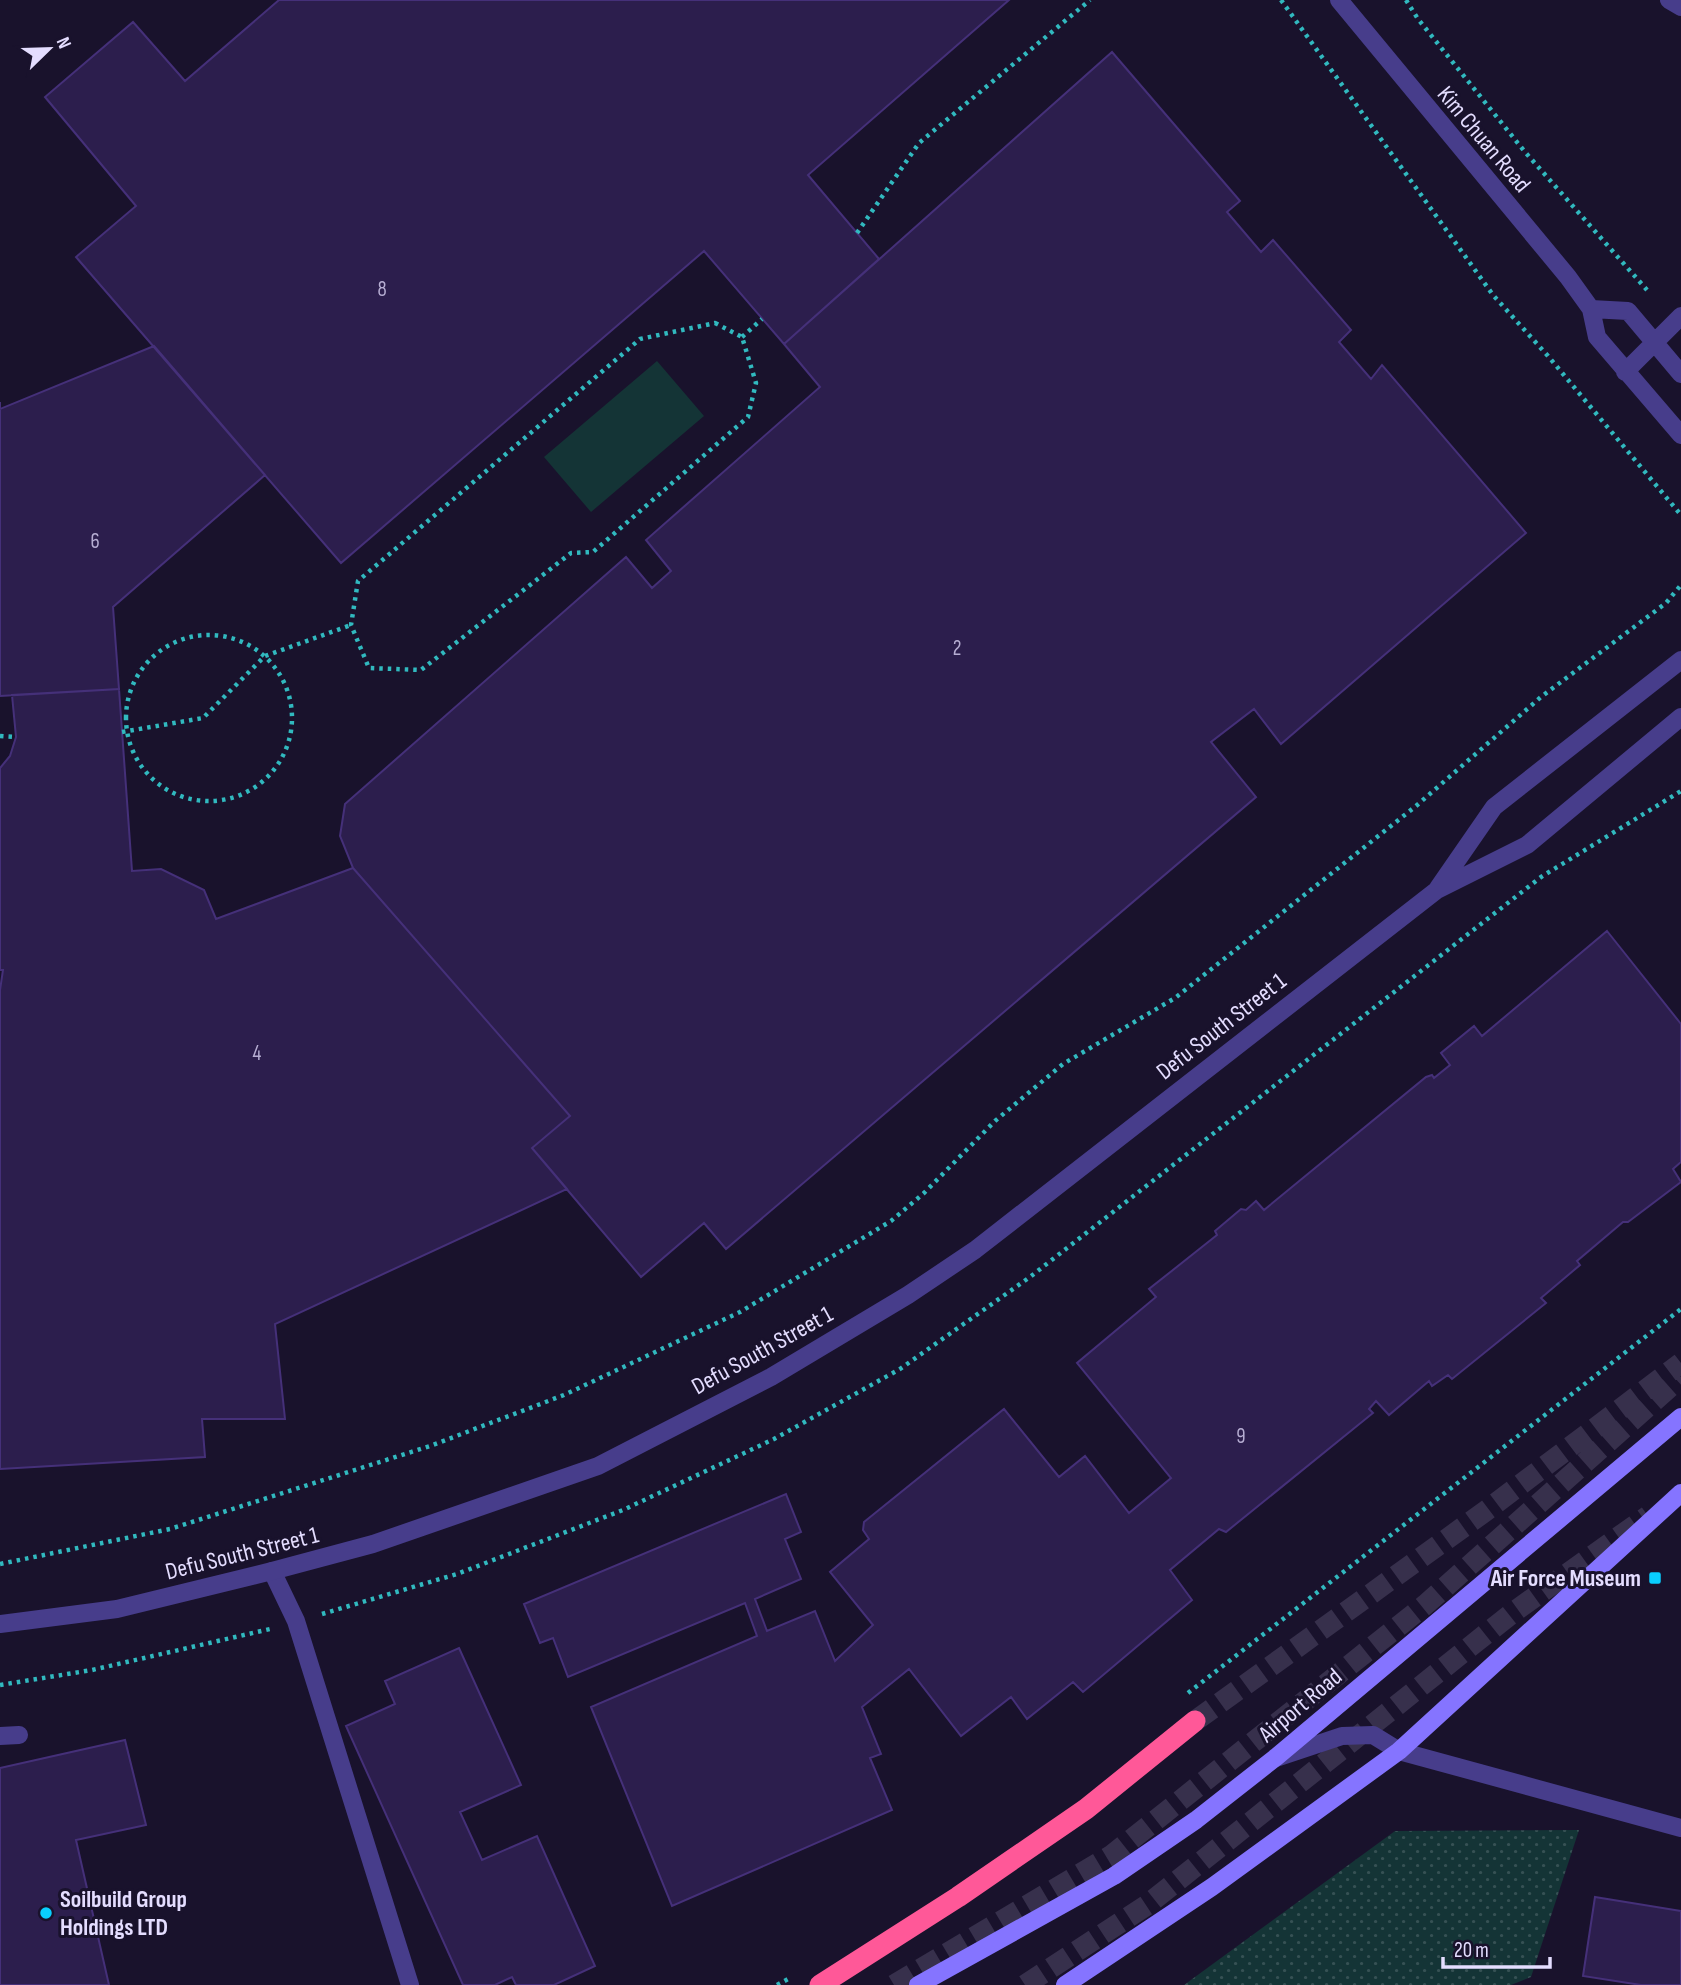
<svg xmlns="http://www.w3.org/2000/svg" width="1681" height="1985" viewBox="0 0 1681 1985" font-family="'Sofia Sans Condensed',sans-serif">
	<defs>
		<pattern id="grass-dots" width="8" height="8" patternUnits="userSpaceOnUse" patternTransform="scale(1.75)"><rect width="8" height="8" fill="#143436"/><path d="M2 2h.1M6 6h.1" fill="none" stroke="#365154" stroke-width="1.8" stroke-linecap="round"/></pattern>
	</defs>
	<rect width="100%" height="100%" fill="#19122c"/>
	<!-- grass -->
	<path fill="url(#grass-dots)" d="M 1579,1830 L 1531,1977 L 1511,1985 L 1184,1985 L 1395,1831 Z"/>
	<!-- park -->
	<path fill="#143436" d="M 657,361 L 704,416 L 591,512 L 544,457 Z"/>
	<!-- building -->
	<path fill="#2c1e4d" stroke="#453079" stroke-width="2" d="M 279,0 L 1009,0 L 808,175 L 879,259 L 784,344 L 704,251 L 341,563 L 76,257 L 136,206 L 45,97 L 133,22 L 185,81 Z
		M 1112,52 L 1240,201 L 1227,212 L 1261,252 L 1273,240 L 1351,330 L 1339,342 L 1371,379 L 1382,365 L 1526,533 L 1281,744 L 1254,709 L 1211,742 L 1256,797 L 726,1249 L 704,1223 L 641,1277 L 532,1148 L 570,1116 L 353,868 L 340,836 L 345,804 L 626,557 L 652,588 L 671,571 L 646,540 L 820,387 L 784,344 Z
		M 154,346 L 265,475 L 113,607 L 119,689 L 0,696 L 0,402 L 0,409 Z
		M 119,689 L 132,871 L 161,869 L 204,890 L 216,919 L 353,868 L 570,1116 L 532,1148 L 567,1189 L 275,1324 L 285,1419 L 202,1419 L 205,1457 L 0,1469 L 0,990 L 3,970 L 0,970 L 0,768 L 10,756 L 16,737 L 12,695 Z
		M 1607,931 L 1681,1024 L 1681,1162 L 1673,1169 L 1681,1182 L 1628,1222 L 1623,1222 L 1577,1261 L 1580,1265 L 1541,1298 L 1546,1303 L 1452,1379 L 1448,1375 L 1432,1386 L 1429,1381 L 1389,1415 L 1376,1401 L 1369,1409 L 1373,1413 L 1226,1532 L 1219,1529 L 1170,1570 L 1192,1600 L 1083,1692 L 1073,1682 L 1027,1719 L 1011,1697 L 961,1736 L 909,1669 L 862,1707 L 881,1754 L 870,1758 L 892,1810 L 672,1906 L 591,1707 L 757,1636 L 745,1603 L 568,1677 L 553,1638 L 540,1643 L 524,1604 L 786,1494 L 801,1532 L 785,1539 L 801,1579 L 755,1599 L 767,1631 L 815,1611 L 835,1661 L 873,1625 L 830,1572 L 869,1539 L 863,1530 L 864,1522 L 1004,1409 L 1059,1477 L 1085,1456 L 1129,1513 L 1171,1478 L 1077,1363 L 1156,1297 L 1149,1289 L 1217,1235 L 1215,1231 L 1241,1209 L 1246,1210 L 1256,1201 L 1264,1210 L 1426,1077 L 1432,1075 L 1434,1078 L 1450,1065 L 1441,1053 L 1474,1026 L 1482,1036 Z
		M 459,1648 L 521,1785 L 460,1812 L 482,1860 L 537,1836 L 595,1966 L 554,1985 L 516,1985 L 512,1977 L 495,1985 L 463,1985 L 346,1726 L 395,1704 L 385,1681 Z
		M 125,1740 L 146,1825 L 76,1840 L 109,1985 L 0,1985 L 0,1768 Z
		M 1595,1897 L 1681,1911 L 1681,1985 L 1641,1985 L 1583,1976 Z"/>
	<g fill="none" stroke-linecap="round" stroke-linejoin="round">
		<!-- motorway-tunnel -->
		<path stroke="#37304c" stroke-width="21" stroke-dasharray="21 10" stroke-linecap="butt" d="M 1195,1721 L 1487,1510 L 1681,1363
			M 894,1985 L 1112,1855 L 1425,1605 L 1681,1377
			M 1025,1985 L 1147,1905 L 1511,1614 L 1648,1516"/>
		<!-- path -->
		<path stroke="#31b9bf" stroke-width="4.5" stroke-dasharray="3.5 5" stroke-linecap="butt" d="M 1281,0 L 1493,295 L 1548,356 L 1681,515
			M 1406,0 L 1418,19 L 1525,152 L 1647,290
			M 857,233 L 919,143 L 1090,0
			M 715,323 L 742,337 L 756,383 L 748,417 L 593,552 L 571,553 L 421,670 L 369,668 L 351,625 L 358,581 L 640,339 Z
			M 742,337 L 762,319
			M126 718a83 83 0 1 1 166 0a83 83 0 1 1-166 0Z
			M 122,732 L 203,718 L 265,656 L 351,625
			M 0,736 L 16,737
			M 0,1564 L 170,1529 L 430,1446 L 564,1395 L 740,1312 L 891,1221 L 924,1193 L 995,1121 L 1063,1064 L 1175,998 L 1416,806 L 1541,697 L 1666,603 L 1681,585
			M 322,1614 L 457,1574 L 623,1510 L 774,1439 L 900,1369 L 1030,1277 L 1541,877 L 1681,791
			M 0,1685 L 92,1670 L 270,1629
			M 1188,1693 L 1681,1309
			M 777,1985 L 792,1977"/>
		<!-- service -->
		<path stroke="#473d8b" stroke-width="18" d="M 1669,0 L 1681,7
			M 272,1571 L 296,1621 L 410,1985
			M 0,1736 L 19,1735
			M 1276,1758 L 1342,1736 L 1373,1735 L 1399,1751 L 1681,1828"/>
		<!-- minor -->
		<path stroke="#473d8b" stroke-width="18" d="M 1339,0 L 1568,277 L 1591,309 L 1597,337 L 1681,435
			M 1591,309 L 1628,311 L 1681,374
			M 1625,372 L 1681,316
			M 1438,888 L 1494,807 L 1681,660
			M 0,1624 L 117,1609 L 272,1571 L 373,1544 L 598,1466 L 771,1377 L 908,1295 L 975,1250 L 1437,890 L 1527,845 L 1681,717"/>
		<!-- secondary -->
		<path stroke="#8574ff" stroke-width="18" d="M 918,1985 L 1114,1876 L 1196,1820 L 1275,1758 L 1681,1417
			M 1065,1985 L 1212,1887 L 1399,1751 L 1681,1493"/>
		<!-- motorway -->
		<path stroke="#ff5898" stroke-width="21" d="M 820,1985 L 958,1897 L 1086,1809 L 1195,1721"/>
	</g>
	<!-- markers -->
	<g fill="#09cefe" stroke="#19122c" stroke-width="2.5">
		<rect x="1648" y="1571" width="14" height="14" rx="3.5"/>
		<circle cx="46" cy="1913" r="7"/>
	</g>
	<g text-anchor="middle" stroke-width="6" stroke-linejoin="round" paint-order="stroke">
		<!-- number labels -->
		<g font-size="21" fill="#b6add2">
			<text x="382" y="296">8</text>
			<text x="95" y="548">6</text>
			<text x="957" y="655">2</text>
			<text x="257" y="1060">4</text>
			<text x="1241" y="1443">9</text>
		</g>
		<!-- street labels -->
		<g font-size="24" fill="#e4ddff" stroke="#19122c">
			<text transform="translate(1484 139) rotate(50)" y="8">Kim Chuan Road</text>
			<text transform="translate(1221 1026) rotate(-38)" y="8">Defu South Street 1</text>
			<text transform="translate(762 1350) rotate(-29)" y="8">Defu South Street 1</text>
			<text transform="translate(242 1553) rotate(-14)" y="8">Defu South Street 1</text>
			<text transform="translate(1300 1705) rotate(-40)" y="8">Airport Road</text>
		</g>
		<!-- poi labels -->
		<g font-size="24" font-weight="bold" fill="#e4ddff" stroke="#19122c" text-anchor="end">
			<text x="1641" y="1586">Air Force Museum</text>
			<text x="60" y="1907" text-anchor="start">Soilbuild Group<tspan x="60" dy="28">Holdings LTD</tspan></text>
		</g>
	</g>
	<!-- north arrow -->
	<g transform="translate(49 49) rotate(67)" stroke="#19122c" stroke-width="5" paint-order="stroke">
	<path d="M0-5L12 26L0 18L-12 26Z" fill="#e4ddff"/>
	<text y="-10" font-size="19" font-weight="bold" text-anchor="middle" fill="#e4ddff">N</text>
	</g>
	<!-- scale -->
	<path d="M1443 1957v10h107v-10" fill="none" stroke="#e4ddff" stroke-width="3.5"/>
	<text x="1454" y="1957" font-size="21" fill="#e4ddff" stroke="#19122c" stroke-width="5" paint-order="stroke">20 m</text>
</svg>
